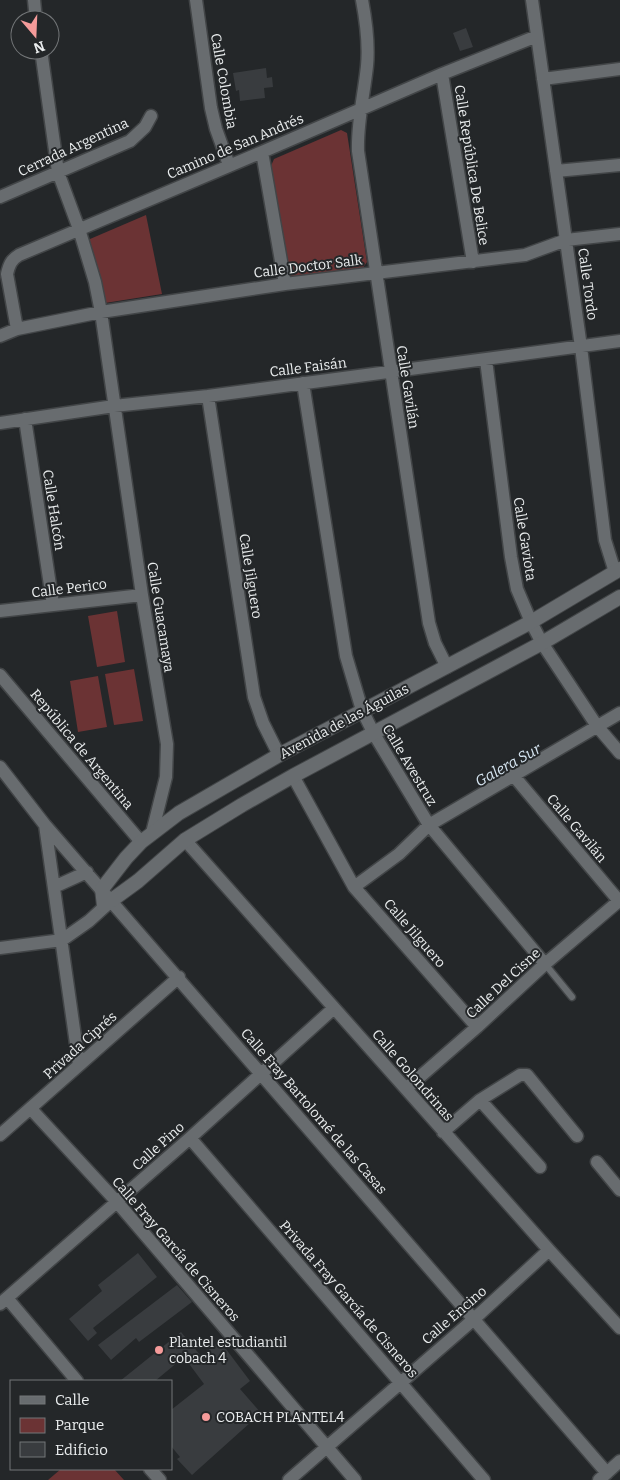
<svg xmlns="http://www.w3.org/2000/svg" width="620" height="1480" viewBox="0 0 620 1480" font-family="Bitter,serif">
	<rect width="100%" height="100%" fill="#242729"/>
	<!-- green -->
	<path fill="#6b3334" d="M 341,130 L 347,133 L 367,262 L 362,269 L 294,279 L 289,274 L 271,166 L 274,159 Z
		M 146,215 L 162,294 L 105,303 L 87,247 L 90,239 Z
		M 117,611 L 125,662 L 97,667 L 88,616 Z
		M 134,669 L 143,721 L 114,725 L 105,674 Z
		M 98,676 L 107,727 L 78,732 L 70,681 Z
		M 61,1469 L 114,1469 L 124,1480 L 48,1480 Z"/>
	<!-- building -->
	<path fill="#393c3f" d="M 466,28 L 473,47 L 460,51 L 453,33 Z
		M 266,68 L 267,78 L 272,77 L 273,87 L 264,88 L 265,98 L 240,101 L 239,90 L 236,91 L 233,73 Z
		M 138,1253 L 157,1277 L 93,1328 L 97,1333 L 88,1341 L 69,1319 L 102,1291 L 98,1285 Z
		M 177,1285 L 192,1302 L 139,1342 L 136,1338 L 111,1360 L 98,1345 Z
		M 181,1332 L 201,1356 L 220,1341 L 250,1381 L 240,1389 L 261,1413 L 192,1475 L 177,1459 L 180,1457 L 171,1446 L 171,1410 L 204,1384 L 184,1357 L 155,1381 L 120,1381 Z"/>
	<g fill="none" stroke-linecap="round" stroke-linejoin="round">
		<defs>
			<path id="service" d="M 545,964 L 572,997"/>
			<path id="minor" d="M 34,0 L 36,20
				M 196,0 L 211,108 L 216,129 L 229,165
				M 362,0 C 366,21 369,45 367,66 C 364,95 357,122 358,151 L 429,623 L 435,643 L 447,667
				M 532,0 L 581,347 L 605,540 L 615,572
				M 41,50 L 58,172 L 79,229 L 95,282 L 101,312 L 142,595 L 167,744 L 166,777 L 152,833
				M 442,74 L 473,262
				M 543,79 L 620,69
				M 262,152 L 285,284
				M 556,171 L 620,165
				M 0,197 L 130,141 L 145,127 L 151,116
				M 17,329 L 7,274 C 9,265 11,260 19,255 L 262,152 L 442,74 L 537,36
				M 0,336 L 17,329 L 101,312 L 285,284 L 525,255 L 566,240 L 620,234
				M 486,360 L 511,557 L 517,589 L 531,622 L 542,643 L 597,726 L 620,753
				M 303,383 L 346,656 L 362,710 L 374,734 L 429,825 L 545,964
				M 208,396 L 254,697 L 263,723 L 279,755
				M 25,419 L 53,605
				M 0,423 L 114,406 L 208,396 L 620,341
				M 0,611 L 142,595
				M 0,675 L 141,842
				M 0,767 L 45,825 L 607,1473
				M 513,775 L 619,901
				M 293,776 L 354,887 L 477,1027
				M 45,825 L 79,1065
				M 185,840 L 549,1250 L 620,1328
				M 54,887 L 87,872
				M 354,887 L 399,854 L 429,825 L 620,713
				M 0,948 L 62,940 L 89,921 L 112,900
				M 406,1089 L 477,1027 L 545,964 L 620,900
				M 480,1100 L 540,1167
				M 31,1109 L 117,1202 L 355,1480
				M 443,1132 L 480,1100 L 520,1075 L 527,1075 L 577,1136
				M 0,1135 L 179,977
				M 190,1138 L 484,1480
				M 597,1162 L 620,1190
				M 7,1298 L 77,1381
				M 0,1304 L 190,1138 L 334,1008
				M 150,1469 L 160,1480
				M 289,1480 L 474,1319 L 549,1250
				M 599,1480 L 620,1461"/>
			<path id="tertiary" d="M 112,900 L 138,881 L 185,840 L 242,805 L 293,776 L 542,643 L 620,597
				M 104,906 L 102,889 L 126,858 L 141,842 L 179,813 L 279,755 L 531,622 L 620,569"/>
		</defs>
		<!-- service casing -->
		<use href="#service" stroke="#424547" stroke-width="9"/>
		<!-- minor casing -->
		<use href="#minor" stroke="#424547" stroke-width="15"/>
		<!-- tertiary casing -->
		<use href="#tertiary" stroke="#424547" stroke-width="16"/>
		<!-- service -->
		<use href="#service" stroke="#686c6f" stroke-width="6"/>
		<!-- minor -->
		<use href="#minor" stroke="#686c6f" stroke-width="12"/>
		<!-- tertiary -->
		<use href="#tertiary" stroke="#686c6f" stroke-width="14"/>
	</g>
	<!-- markers -->
	<g fill="#f59b9a" stroke="#242729" stroke-width="2">
		<circle cx="159" cy="1350" r="5"/>
		<circle cx="206" cy="1417" r="5"/>
	</g>
	<g text-anchor="middle" stroke-width="4" stroke-linejoin="round" paint-order="stroke">
		<!-- street labels -->
		<g font-size="14" fill="#eaedee" stroke="#242729">
			<text transform="translate(224 81) rotate(80)" y="5">Calle Colombia</text>
			<text transform="translate(235 146) rotate(-23)" y="5">Camino de San Andrés</text>
			<text transform="translate(73 147) rotate(-25)" y="5">Cerrada Argentina</text>
			<text transform="translate(472 165) rotate(81)" y="5">Calle República De Belice</text>
			<text transform="translate(308 266) rotate(-7)" y="5">Calle Doctor Salk</text>
			<text transform="translate(588 284) rotate(82)" y="5">Calle Tordo</text>
			<text transform="translate(308 367) rotate(-7)" y="5">Calle Faisán</text>
			<text transform="translate(408 387) rotate(81)" y="5">Calle Gavilán</text>
			<text transform="translate(54 510) rotate(81)" y="5">Calle Halcón</text>
			<text transform="translate(525 539) rotate(81)" y="5">Calle Gaviota</text>
			<text transform="translate(251 576) rotate(81)" y="5">Calle Jilguero</text>
			<text transform="translate(69 588) rotate(-7)" y="5">Calle Perico</text>
			<text transform="translate(161 617) rotate(81)" y="5">Calle Guacamaya</text>
			<text transform="translate(344 721) rotate(-28)" y="5">Avenida de las Águilas</text>
			<text transform="translate(82 749) rotate(50)" y="5">República de Argentina</text>
			<text transform="translate(410 765) rotate(59)" y="5">Calle Avestruz</text>
			<text transform="translate(577 828) rotate(50)" y="5">Calle Gavilán</text>
			<text transform="translate(415 933) rotate(49)" y="5">Calle Jilguero</text>
			<text transform="translate(503 983) rotate(-43)" y="5">Calle Del Cisne</text>
			<text transform="translate(80 1045) rotate(-42)" y="5">Privada Ciprés</text>
			<text transform="translate(413 1075) rotate(49)" y="5">Calle Golondrinas</text>
			<text transform="translate(314 1111) rotate(49)" y="5">Calle Fray Bartolomé de las Casas</text>
			<text transform="translate(158 1146) rotate(-42)" y="5">Calle Pino</text>
			<text transform="translate(176 1249) rotate(49)" y="5">Calle Fray García de Cisneros</text>
			<text transform="translate(349 1299) rotate(49)" y="5">Privada Fray García de Cisneros</text>
			<text transform="translate(454 1315) rotate(-41)" y="5">Calle Encino</text>
		</g>
		<!-- poi labels -->
		<g font-size="14" fill="#eaedee" stroke="#242729" text-anchor="start">
			<text x="169" y="1347">Plantel estudiantil<tspan x="169" dy="16">cobach 4</tspan></text>
			<text x="216" y="1422">COBACH PLANTEL4</text>
		</g>
		<!-- water labels -->
		<g font-size="15" font-style="italic" fill="#d7e6f2" stroke="#242729">
			<text transform="translate(508 765) rotate(-29)" y="5">Galera Sur</text>
		</g>
	</g>
	<!-- legend -->
	<rect x="10" y="1380" width="162" height="90" fill="#242729" stroke="#737678"/>
	<rect x="20" y="1396" width="25" height="8" fill="#686c6f" stroke="#737678"/>
	<text x="55" y="1405" font-size="15" fill="#eaedee">Calle</text>
	<rect x="20" y="1418" width="25" height="15" fill="#6b3334" stroke="#737678"/>
	<text x="55" y="1430" font-size="15" fill="#eaedee">Parque</text>
	<rect x="20" y="1442" width="25" height="15" fill="#393c3f" stroke="#737678"/>
	<text x="55" y="1455" font-size="15" fill="#eaedee">Edificio</text>
	<!-- north arrow -->
	<g transform="translate(35 35) rotate(161)"><circle r="24" fill="#242729" stroke="#737678"/>
	<path d="M0-4L9 19L0 12L-9 19Z" fill="#f59b9a"/>
	<text y="-8" font-size="14" font-weight="bold" text-anchor="middle" fill="#eaedee">N</text>
	</g>
</svg>
